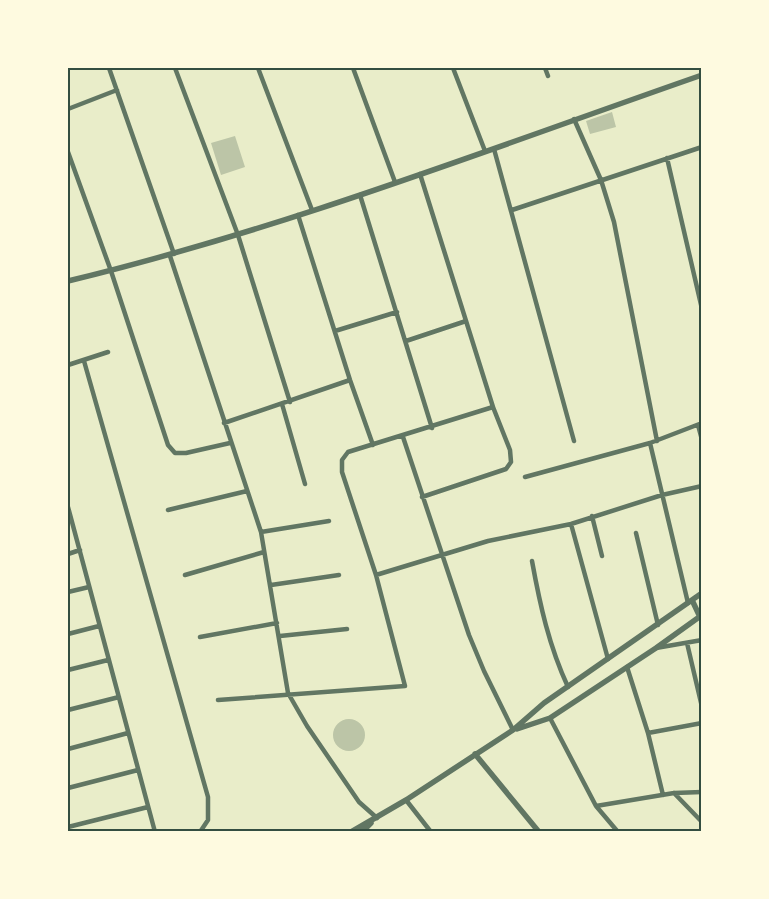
<svg xmlns="http://www.w3.org/2000/svg" width="769" height="899" viewBox="0 0 769 899" font-family="'Exo 2',sans-serif">
	<rect width="100%" height="100%" fill="#e9edc9"/>
	<!-- building -->
	<path fill="#bcc5a7" d="M 612,112 L 616,127 L 590,134 L 586,121 Z
		M 235,136 L 245,167 L 221,175 L 211,143 Z
		M333 735a16 16 0 1 1 32 0a16 16 0 1 1-32 0Z"/>
	<g fill="none" stroke-linecap="round" stroke-linejoin="round">
		<!-- minor -->
		<path stroke="#617663" stroke-width="4.5" d="M 109,68 L 174,254
			M 175,68 L 238,235 L 290,402
			M 258,68 L 312,210
			M 353,68 L 395,182
			M 453,68 L 485,151
			M 545,68 L 548,76
			M 68,109 L 117,90
			M 574,119 L 601,180 L 614,222 L 657,441
			M 494,149 L 574,441
			M 68,152 L 111,271 L 168,445 L 175,453 L 186,453 L 230,443
			M 667,158 L 702,309
			M 420,174 L 493,407 L 510,450 L 511,462 L 506,469 L 422,497
			M 360,195 L 432,428
			M 512,210 L 702,147
			M 298,215 L 350,380 L 373,445
			M 170,256 L 261,532 L 288,693 L 307,726 L 359,802 L 377,818
			M 335,331 L 397,312
			M 406,341 L 466,321
			M 84,361 L 208,797 L 208,820 L 200,832
			M 68,365 L 108,352
			M 282,404 L 305,484
			M 224,423 L 350,380
			M 698,425 L 702,440
			M 403,437 L 469,635 L 484,671 L 513,730
			M 525,477 L 650,443
			M 68,507 L 155,832
			M 168,510 L 247,491
			M 592,516 L 602,556
			M 571,524 L 608,659
			M 261,532 L 329,521
			M 636,533 L 658,625
			M 68,554 L 80,550
			M 532,561 C 540,605 549,646 568,687
			M 185,575 L 264,552
			M 376,575 L 488,541 L 571,524 L 662,495 L 702,486
			M 271,585 L 339,575
			M 68,592 L 89,587
			M 688,603 L 650,443 L 702,423
			M 68,634 L 99,626
			M 280,636 L 347,629
			M 200,637 L 277,623
			M 687,643 L 702,707
			M 656,648 L 702,640
			M 627,667 L 648,733 L 663,795
			M 68,670 L 108,660
			M 218,700 L 405,686 L 376,575 L 342,472 L 342,460 L 348,452 L 493,407
			M 68,710 L 119,697
			M 550,718 L 596,806 L 618,832
			M 648,733 L 702,723
			M 68,749 L 128,733
			M 68,788 L 138,770
			M 674,793 L 702,822
			M 406,800 L 431,832
			M 596,806 L 674,793 L 702,792
			M 68,827 L 148,807"/>
		<!-- tertiary -->
		<path stroke="#617663" stroke-width="5.5" d="M 68,281 C 284,229 492,148 702,75
			M 692,600 L 700,617
			M 517,729 L 550,718 L 656,648 L 702,615
			M 475,754 L 539,832
			M 351,832 L 406,800 L 513,730 L 544,703 L 702,593
			M 362,832 L 371,823"/>
	</g>
	<!-- border -->
	<rect width="769" height="899" fill="none" stroke="#fefae0" stroke-width="138"/>
	<rect x="69" y="69" width="631" height="761" fill="none" stroke="#344e41" stroke-width="2"/>
</svg>
